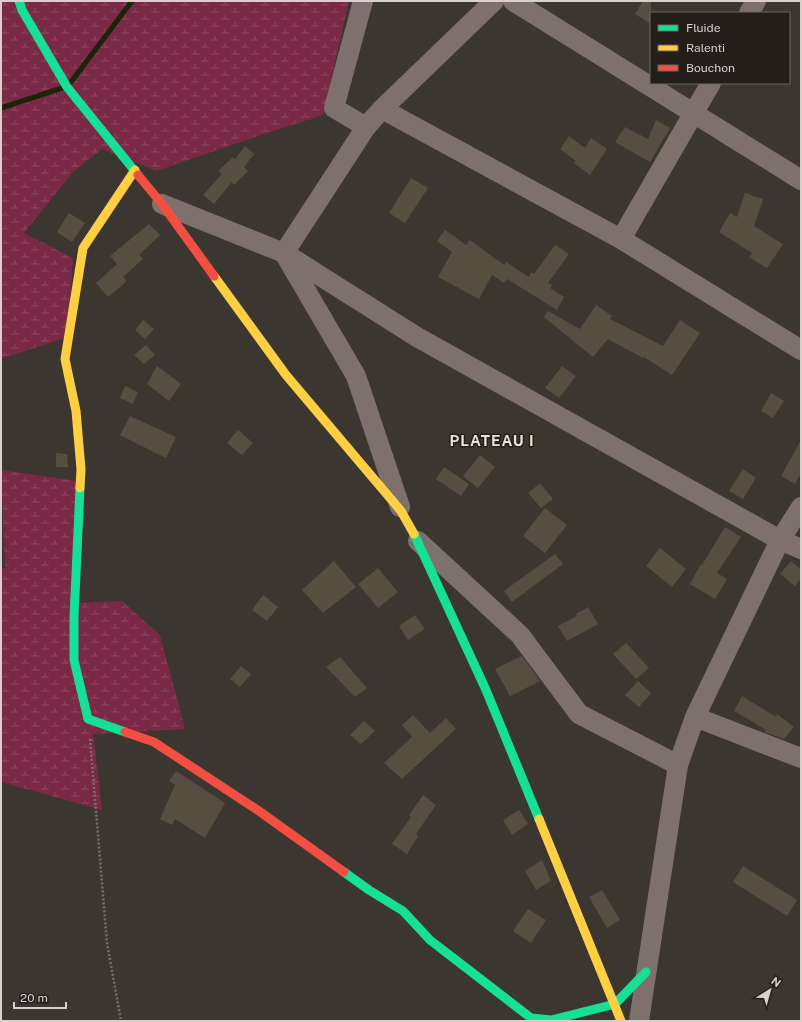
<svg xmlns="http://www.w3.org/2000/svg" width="802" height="1022" viewBox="0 0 802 1022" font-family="'Public Sans',sans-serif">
	<defs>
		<pattern id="wetland-marsh" width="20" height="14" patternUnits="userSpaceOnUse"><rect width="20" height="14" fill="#792845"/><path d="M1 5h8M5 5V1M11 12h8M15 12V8" fill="none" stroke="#8b465e"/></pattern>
	</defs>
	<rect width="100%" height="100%" fill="#3c3630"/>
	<!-- wetland -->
	<path fill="url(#wetland-marsh)" d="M 1,1 L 349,1 L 323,115 L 261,135 L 156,171 L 102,149 L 73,172 L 24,233 L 73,258 L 68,337 L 1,359 Z
		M 1,470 L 84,482 L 76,603 L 122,601 L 160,635 L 185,729 L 93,734 L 102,810 L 1,782 L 1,568 L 5,568 Z"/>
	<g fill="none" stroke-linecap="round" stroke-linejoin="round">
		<!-- stream -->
		<path stroke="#1b2408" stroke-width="5" d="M 71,82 L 132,1
			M 1,108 L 62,88"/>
	</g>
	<!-- building -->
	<path fill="#554e41" d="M 643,1 L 651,1 L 651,24 L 635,14 Z
		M 656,120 L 670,128 L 650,162 L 615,142 L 625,127 L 648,139 Z
		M 569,136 L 585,148 L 591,138 L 607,149 L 590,175 L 574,163 L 576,161 L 560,149 Z
		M 245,146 L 254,154 L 244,167 L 248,171 L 234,185 L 232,182 L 214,204 L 203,195 L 222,174 L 218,171 L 233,157 L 235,159 Z
		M 411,178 L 428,188 L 405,223 L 389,213 Z
		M 745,193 L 763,199 L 754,226 L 783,244 L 767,268 L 749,257 L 752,253 L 719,232 L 730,213 L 737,217 Z
		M 69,213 L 85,223 L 72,242 L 57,232 Z
		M 149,224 L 160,235 L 139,255 L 143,259 L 123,277 L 127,281 L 108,297 L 96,283 L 117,264 L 110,256 Z
		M 445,230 L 466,245 L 470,240 L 504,265 L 506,262 L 529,277 L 531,272 L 534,274 L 555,245 L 569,254 L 548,283 L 552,285 L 550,288 L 564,297 L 557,310 L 507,279 L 504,283 L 492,275 L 479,299 L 438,277 L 452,252 L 437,241 Z
		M 596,305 L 612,316 L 610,319 L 663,346 L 680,320 L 700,333 L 672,375 L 644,357 L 643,358 L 608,339 L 593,357 L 544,317 L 548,311 L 580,329 Z
		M 143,320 L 154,329 L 145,339 L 135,330 Z
		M 146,345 L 155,355 L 144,364 L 134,355 Z
		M 157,366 L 181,384 L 169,401 L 147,384 Z
		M 562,366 L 576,376 L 559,398 L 545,388 Z
		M 125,386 L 138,392 L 133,404 L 120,398 Z
		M 771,393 L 784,401 L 773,418 L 761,411 Z
		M 130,416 L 176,437 L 166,458 L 120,435 Z
		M 238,430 L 253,443 L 242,455 L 227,443 Z
		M 801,440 L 801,473 L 795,484 L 781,476 Z
		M 56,453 L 67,454 L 68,467 L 56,467 Z
		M 480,455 L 495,467 L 478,488 L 463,476 Z
		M 444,467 L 469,484 L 461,496 L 436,479 Z
		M 743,469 L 756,478 L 743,499 L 729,491 Z
		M 540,483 L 553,499 L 541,508 L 528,493 Z
		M 545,508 L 567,525 L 545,553 L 523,536 Z
		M 725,527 L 741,537 L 717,573 L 727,579 L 715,599 L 690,584 L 701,564 L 702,565 Z
		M 660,548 L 686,569 L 672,587 L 646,566 Z
		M 555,554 L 563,564 L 512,602 L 504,591 Z
		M 334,561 L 356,587 L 323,613 L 302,590 Z
		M 791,561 L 801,569 L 801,579 L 795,586 L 780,574 Z
		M 378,568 L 398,592 L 378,608 L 358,584 Z
		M 263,595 L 278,607 L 267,621 L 252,610 Z
		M 588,607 L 598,624 L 567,641 L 558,626 L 577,616 L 576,614 Z
		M 415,615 L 425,629 L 408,640 L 399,626 Z
		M 626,643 L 649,668 L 636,679 L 613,654 Z
		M 522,656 L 540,681 L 510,696 L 495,669 Z
		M 340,657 L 367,688 L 355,697 L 326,667 Z
		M 241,666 L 251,674 L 240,687 L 230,679 Z
		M 638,681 L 651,693 L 639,707 L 625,695 Z
		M 742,696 L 776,717 L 777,714 L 794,727 L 784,739 L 764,732 L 766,730 L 734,711 Z
		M 413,715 L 430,733 L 446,718 L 456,729 L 402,779 L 384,763 L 412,737 L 402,725 Z
		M 364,721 L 375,731 L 361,744 L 350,735 Z
		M 176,771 L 225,803 L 205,838 L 175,819 L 172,825 L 160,819 L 175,785 L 169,781 Z
		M 423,795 L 436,805 L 416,834 L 418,836 L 407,854 L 392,844 L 411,817 L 409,815 Z
		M 519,810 L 528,824 L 512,835 L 503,820 Z
		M 542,860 L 551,881 L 536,890 L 525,871 Z
		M 743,866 L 797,900 L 787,916 L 733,882 Z
		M 602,890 L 620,920 L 607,928 L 589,897 Z
		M 528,909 L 546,920 L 531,943 L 513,931 Z"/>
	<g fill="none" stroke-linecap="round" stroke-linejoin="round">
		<!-- path -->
		<path stroke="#79706c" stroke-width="2.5" stroke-dasharray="2 2" stroke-linecap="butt" d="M 90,739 L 107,943 L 121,1021"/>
		<!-- street -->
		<path stroke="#7e706c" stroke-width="20" d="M 363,1 L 334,108 L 366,127
			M 513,1 L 801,180
			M 749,13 L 756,1
			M 382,109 L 621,239 L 801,350
			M 162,204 L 284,253 L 417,337 L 780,540 L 801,549
			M 621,239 L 711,83
			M 400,507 L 356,376 L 284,253 L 366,127 L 382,109 L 494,1
			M 418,541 L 520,635 L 579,714 L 678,765
			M 695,717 L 801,758
			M 639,1021 L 678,765 L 695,717 L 780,540 L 801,507"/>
		<!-- fast -->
		<path stroke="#16e098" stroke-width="9" d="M 19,1 L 22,10 L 67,87 L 138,175
			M 80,488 L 74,617 L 74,660 L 88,719 L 125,732
			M 414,534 L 486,690 L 539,819
			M 344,872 L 369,890 L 403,911 L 430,940 L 531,1018 L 551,1020 L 615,1004 L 646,972"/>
		<!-- slow -->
		<path stroke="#ffcf43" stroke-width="9" d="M 214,276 L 286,375 L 401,511 L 414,534
			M 80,488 L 81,469 L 76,411 L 65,359 L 83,248 L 135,170
			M 539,819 L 621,1021"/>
		<!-- jam -->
		<path stroke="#f24e42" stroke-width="9" d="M 138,175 L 162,204 L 214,276
			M 125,732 L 154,742 L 259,811 L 344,872"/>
	</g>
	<g text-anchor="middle" stroke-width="3" stroke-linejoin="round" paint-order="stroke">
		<!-- district labels -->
		<g font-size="15" font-weight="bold" letter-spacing="1" fill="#efe0d4" stroke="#231e19">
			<text x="492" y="446">PLATEAU I</text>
		</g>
	</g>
	<!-- border -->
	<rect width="802" height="1022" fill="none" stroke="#d8d1cb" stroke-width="4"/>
	<!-- legend -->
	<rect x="650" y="12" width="140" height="72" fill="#231e19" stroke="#6b6660"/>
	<rect x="658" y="25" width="20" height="6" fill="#16e098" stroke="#6b6660"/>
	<text x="686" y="32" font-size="12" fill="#d8d1cb">Fluide</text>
	<rect x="658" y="45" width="20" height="6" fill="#ffcf43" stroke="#6b6660"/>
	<text x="686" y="52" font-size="12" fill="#d8d1cb">Ralenti</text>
	<rect x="658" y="65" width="20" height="6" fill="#f24e42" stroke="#6b6660"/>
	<text x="686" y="72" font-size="12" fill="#d8d1cb">Bouchon</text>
	<!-- north arrow -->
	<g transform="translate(770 990) rotate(37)" stroke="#231e19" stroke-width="3" paint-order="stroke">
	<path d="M0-3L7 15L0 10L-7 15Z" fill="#d8d1cb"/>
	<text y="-6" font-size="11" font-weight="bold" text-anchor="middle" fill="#d8d1cb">N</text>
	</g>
	<!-- scale -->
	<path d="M14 1002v6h52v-6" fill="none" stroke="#d8d1cb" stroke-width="2"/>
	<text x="20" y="1002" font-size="12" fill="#d8d1cb" stroke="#231e19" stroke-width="3" paint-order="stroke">20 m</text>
</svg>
